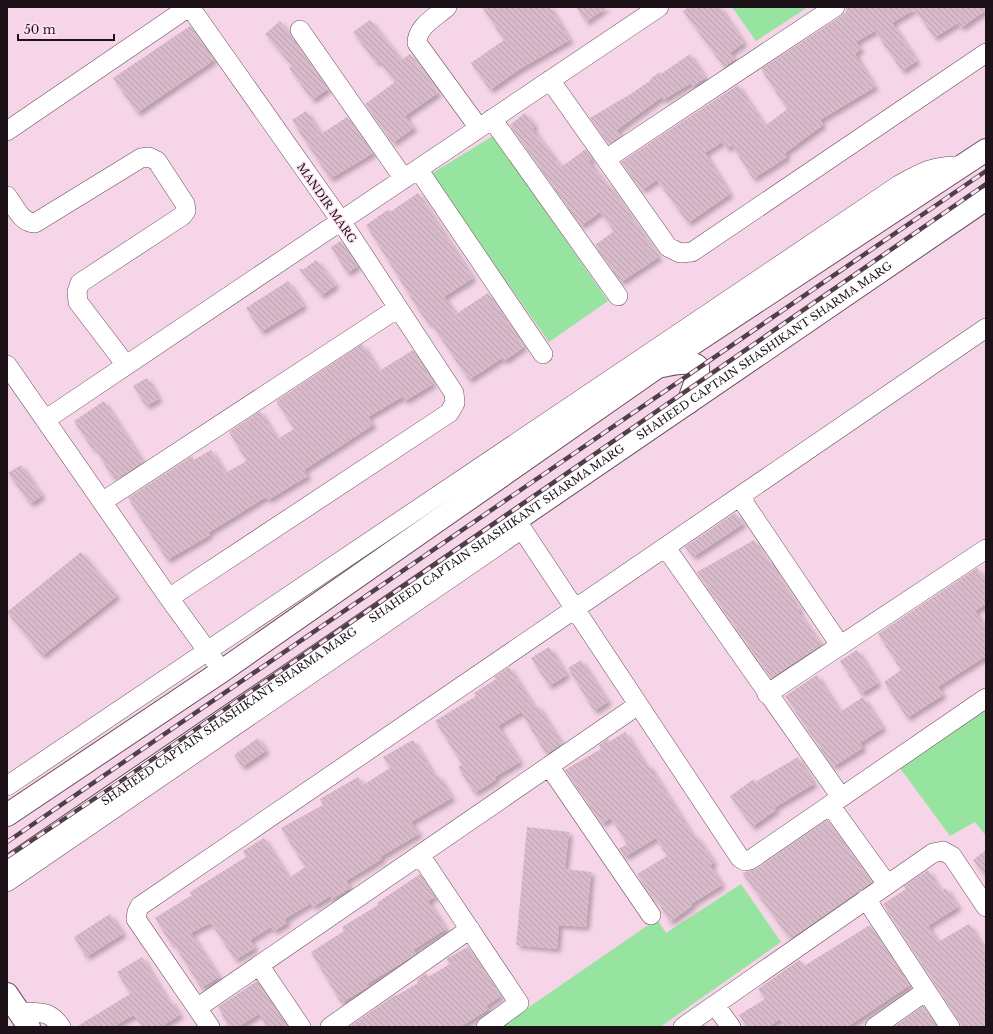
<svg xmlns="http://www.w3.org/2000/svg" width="993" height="1034" viewBox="0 0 993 1034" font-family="'Libre Baskerville',serif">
	<defs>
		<pattern id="building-back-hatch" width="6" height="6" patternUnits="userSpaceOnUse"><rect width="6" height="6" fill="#d9bacb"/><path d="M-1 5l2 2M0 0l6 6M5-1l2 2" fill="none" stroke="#ba9fae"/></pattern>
		<filter id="shadow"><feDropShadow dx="3.5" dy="3.5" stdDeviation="2" flood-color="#0004"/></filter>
	</defs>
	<rect width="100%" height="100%" fill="#f5d5e7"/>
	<!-- green -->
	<path fill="#97e3a0" d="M 732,7 L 808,7 L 756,41 Z
		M 493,136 L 608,301 L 549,342 L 431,174 Z
		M 986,709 L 986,836 L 975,822 L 950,836 L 900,768 Z
		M 741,884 L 781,942 L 660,1027 L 500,1027 L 657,919 L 666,933 Z"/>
	<!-- building -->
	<path fill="url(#building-back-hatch)" filter="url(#shadow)" d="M 482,7 L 550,7 L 570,40 L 520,69 L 490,90 L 471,63 L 504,40 Z
		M 576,7 L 607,7 L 586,22 Z
		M 689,7 L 720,7 L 744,43 L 730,53 L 735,59 L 724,67 L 683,11 Z
		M 846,7 L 986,7 L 986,10 L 961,28 L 958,23 L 934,38 L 915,9 L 892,23 L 917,61 L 902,71 L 875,31 L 856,42 L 861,49 L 855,54 L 875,87 L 820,120 L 823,125 L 785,153 L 787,157 L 753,179 L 732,145 L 727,149 L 722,142 L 705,153 L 730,194 L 688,223 L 657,180 L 642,190 L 621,162 L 738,85 L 765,126 L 787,109 L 761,69 L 841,16 L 846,12 Z
		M 370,20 L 401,60 L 410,54 L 438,93 L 405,116 L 414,128 L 393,143 L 365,104 L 395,82 L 379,61 L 376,63 L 353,32 Z
		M 280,21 L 328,89 L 312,100 L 289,68 L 292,66 L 265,34 Z
		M 190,26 L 214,60 L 137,113 L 113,78 Z
		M 690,54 L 705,78 L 693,86 L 691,83 L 663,100 L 662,97 L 617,130 L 621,136 L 609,144 L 590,118 L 632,93 L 651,80 L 650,79 L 660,72 L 661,74 Z
		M 306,111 L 321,134 L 347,117 L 373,153 L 330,179 L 292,120 Z
		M 525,113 L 535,126 L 532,128 L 561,167 L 586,149 L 592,159 L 589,161 L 607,185 L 608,184 L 659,257 L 621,282 L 595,245 L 614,231 L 600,212 L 581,226 L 510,125 Z
		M 418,193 L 473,278 L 444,297 L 456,314 L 488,293 L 524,347 L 504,361 L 502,358 L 469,380 L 430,322 L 428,324 L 420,312 L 366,225 L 389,209 L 390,212 Z
		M 341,241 L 358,266 L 347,273 L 331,247 Z
		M 316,260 L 336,285 L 321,296 L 299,269 L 304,269 Z
		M 288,281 L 304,306 L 261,332 L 246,308 Z
		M 362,344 L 379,371 L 413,350 L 433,384 L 405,401 L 402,397 L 368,417 L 373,425 L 304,470 L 308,476 L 268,500 L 266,497 L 208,533 L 210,535 L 167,560 L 128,498 L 192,456 L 194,460 L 211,450 L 225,473 L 245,462 L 246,460 L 229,432 L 260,411 L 277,439 L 294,429 L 276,401 Z
		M 147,378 L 159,399 L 146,406 L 133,386 Z
		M 104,401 L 143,462 L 117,479 L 115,475 L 112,477 L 95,448 L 93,450 L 74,421 Z
		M 21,465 L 42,496 L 30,504 L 8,473 Z
		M 735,513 L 743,524 L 693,557 L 685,547 Z
		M 754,540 L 766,561 L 768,559 L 776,571 L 775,572 L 800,610 L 798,611 L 821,645 L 771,678 L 697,572 Z
		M 81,552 L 117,596 L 42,656 L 7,612 Z
		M 977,568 L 986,582 L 986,604 L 975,611 L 986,629 L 986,656 L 938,687 L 943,695 L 907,718 L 884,682 L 901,670 L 878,634 Z
		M 549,647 L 567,675 L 549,686 L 531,658 Z
		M 857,650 L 878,683 L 861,694 L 840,661 Z
		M 581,660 L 608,702 L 594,711 L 568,668 Z
		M 509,667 L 535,708 L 538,706 L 562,744 L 546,754 L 521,712 L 498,726 L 520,762 L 495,777 L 496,780 L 474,793 L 458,767 L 462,764 L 435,721 L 476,696 L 474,693 L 496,679 L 494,677 Z
		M 817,675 L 840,712 L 863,697 L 883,728 L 860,743 L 863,748 L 833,767 L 785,696 Z
		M 625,732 L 646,766 L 648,764 L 693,836 L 695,835 L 707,852 L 714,863 L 710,865 L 722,885 L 691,904 L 692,906 L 670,922 L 656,899 L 654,900 L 637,874 L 667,856 L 656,838 L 625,857 L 619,849 L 627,844 L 611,818 L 602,824 L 565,770 L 601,749 L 599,745 L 608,739 L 609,742 Z
		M 258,738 L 266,751 L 242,767 L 234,755 Z
		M 413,740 L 435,777 L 438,775 L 452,798 L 411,822 L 419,834 L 380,857 L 382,859 L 346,881 L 350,888 L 332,899 L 330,896 L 313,907 L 311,903 L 285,919 L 287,923 L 274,931 L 271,927 L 250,940 L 255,948 L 235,960 L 211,923 L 191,933 L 219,977 L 201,988 L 174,944 L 172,945 L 155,918 L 192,895 L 190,892 L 246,857 L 243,851 L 264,838 L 289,878 L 305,867 L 281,828 L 323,805 L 320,799 L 358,777 L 363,785 L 390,768 L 383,757 Z
		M 798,757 L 814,784 L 774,808 L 776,810 L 752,827 L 730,796 L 754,779 L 755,782 Z
		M 827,820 L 872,882 L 790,939 L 742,873 L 756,869 Z
		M 527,827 L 569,832 L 565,869 L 591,872 L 586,927 L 559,925 L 557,949 L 516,945 Z
		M 986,850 L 986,877 L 973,860 Z
		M 928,870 L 941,891 L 946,888 L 958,907 L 928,926 L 938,942 L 969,924 L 986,952 L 986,1027 L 961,1027 L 959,1021 L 883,904 L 906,889 L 904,886 Z
		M 420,874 L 435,897 L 428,901 L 446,929 L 413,950 L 416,954 L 367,984 L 369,986 L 341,1003 L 311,952 L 344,931 L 342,927 L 378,905 L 377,903 Z
		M 110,914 L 123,934 L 86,957 L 74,937 Z
		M 870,925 L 910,985 L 847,1027 L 786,1027 L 780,1019 L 768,1027 L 747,1027 L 739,1015 L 765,999 L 758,989 L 799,960 L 804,966 Z
		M 468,947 L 501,996 L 486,1006 L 489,1009 L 460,1027 L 349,1027 L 395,995 L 396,996 L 418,983 L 417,980 L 426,973 L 428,977 L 450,964 L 446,959 Z
		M 142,957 L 168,1001 L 170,1000 L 180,1015 L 161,1027 L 142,1027 L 134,1015 L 113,1027 L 76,1027 L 130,994 L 117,972 Z
		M 257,981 L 288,1027 L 266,1027 L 259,1014 L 238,1027 L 229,1027 L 218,1007 Z
		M 923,1006 L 937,1027 L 894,1027 Z"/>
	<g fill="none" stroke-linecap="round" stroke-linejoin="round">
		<defs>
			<path id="minor" d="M 447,7 C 436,17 417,26 417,43 L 479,128
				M 300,30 L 404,179
				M 550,80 L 668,247 L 680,253 L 692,252 L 986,53
				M 492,119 L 618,296
				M 7,131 L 189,7
				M 606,159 L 835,7
				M 418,169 L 543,354
				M 7,196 C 15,206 21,223 35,223 L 141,158 L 149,157 L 157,161 L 185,204 L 186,211 L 182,216 L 80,283 L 77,292 L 78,302 L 126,365
				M 7,365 L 169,598 L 214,660
				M 45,420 L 659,7
				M 740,497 L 840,645
				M 102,502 L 398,308
				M 666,548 L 841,797
				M 169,598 L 449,413 L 455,403 L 454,393 L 341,221 L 190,7
				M 767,694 L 986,549
				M 549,766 L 651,915
				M 7,786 L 899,185 C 922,172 935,165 961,166
				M 830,805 L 887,884
				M 420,855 L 519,1003 L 486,1027
				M 7,882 L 522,529 L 740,858 L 745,861 L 750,860 L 986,698
				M 866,899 L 950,1027
				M 259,965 L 301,1027
				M 715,1005 L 731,1027
				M 197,1008 L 638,705
				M 19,1012 C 39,1013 49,1009 61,1027
				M 210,1027 L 136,919 L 137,912 L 140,906 L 986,328
				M 330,1027 L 470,929
				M 683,1027 L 933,853 L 943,851 L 952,856 L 986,907
				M 875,1027 L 926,991"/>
			<g id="major">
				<path d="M 662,366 C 673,364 689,359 698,367 L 698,375 L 688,403"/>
				<path d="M 7,815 L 222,671 L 659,366 L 986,150"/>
				<path id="s1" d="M 7,868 L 986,199"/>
				<path d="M 7,994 L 29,1027"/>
			</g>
		</defs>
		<!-- minor casing -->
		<use href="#minor" stroke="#684d5d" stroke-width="20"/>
		<!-- major casing -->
		<use href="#major" stroke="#684d5d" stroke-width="24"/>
		<!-- minor -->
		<use href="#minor" stroke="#fff" stroke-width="19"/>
		<!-- major -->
		<use href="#major" stroke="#fff" stroke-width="22"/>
		<defs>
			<path id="rail" d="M 7,842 L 986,171
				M 7,857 L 121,781 L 986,184"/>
		</defs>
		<!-- rail casing -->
		<use href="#rail" stroke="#4f3f48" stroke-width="4.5"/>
		<!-- rail -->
		<use href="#rail" stroke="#fee4f3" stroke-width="3" stroke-dasharray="9" stroke-linecap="butt"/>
	</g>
	<g text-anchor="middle" stroke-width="3" stroke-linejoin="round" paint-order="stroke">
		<!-- street labels -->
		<g font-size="11" fill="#1d1218" stroke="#fee4f3">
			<text transform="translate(327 203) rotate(55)" y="4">MANDIR MARG</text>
			<text dy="4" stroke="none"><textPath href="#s1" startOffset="917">SHAHEED CAPTAIN SHASHIKANT SHARMA MARG</textPath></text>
			<text dy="4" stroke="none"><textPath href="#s1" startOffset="593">SHAHEED CAPTAIN SHASHIKANT SHARMA MARG</textPath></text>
			<text dy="4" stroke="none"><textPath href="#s1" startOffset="269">SHAHEED CAPTAIN SHASHIKANT SHARMA MARG</textPath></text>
		</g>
	</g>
	<!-- border -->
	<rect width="993" height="1034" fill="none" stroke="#1d1218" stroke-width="16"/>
	<!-- scale -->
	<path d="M18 34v6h96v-6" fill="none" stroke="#1d1218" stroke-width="2"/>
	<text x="24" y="34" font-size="12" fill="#1d1218" stroke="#fee4f3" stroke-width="3" paint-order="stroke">50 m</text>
</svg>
